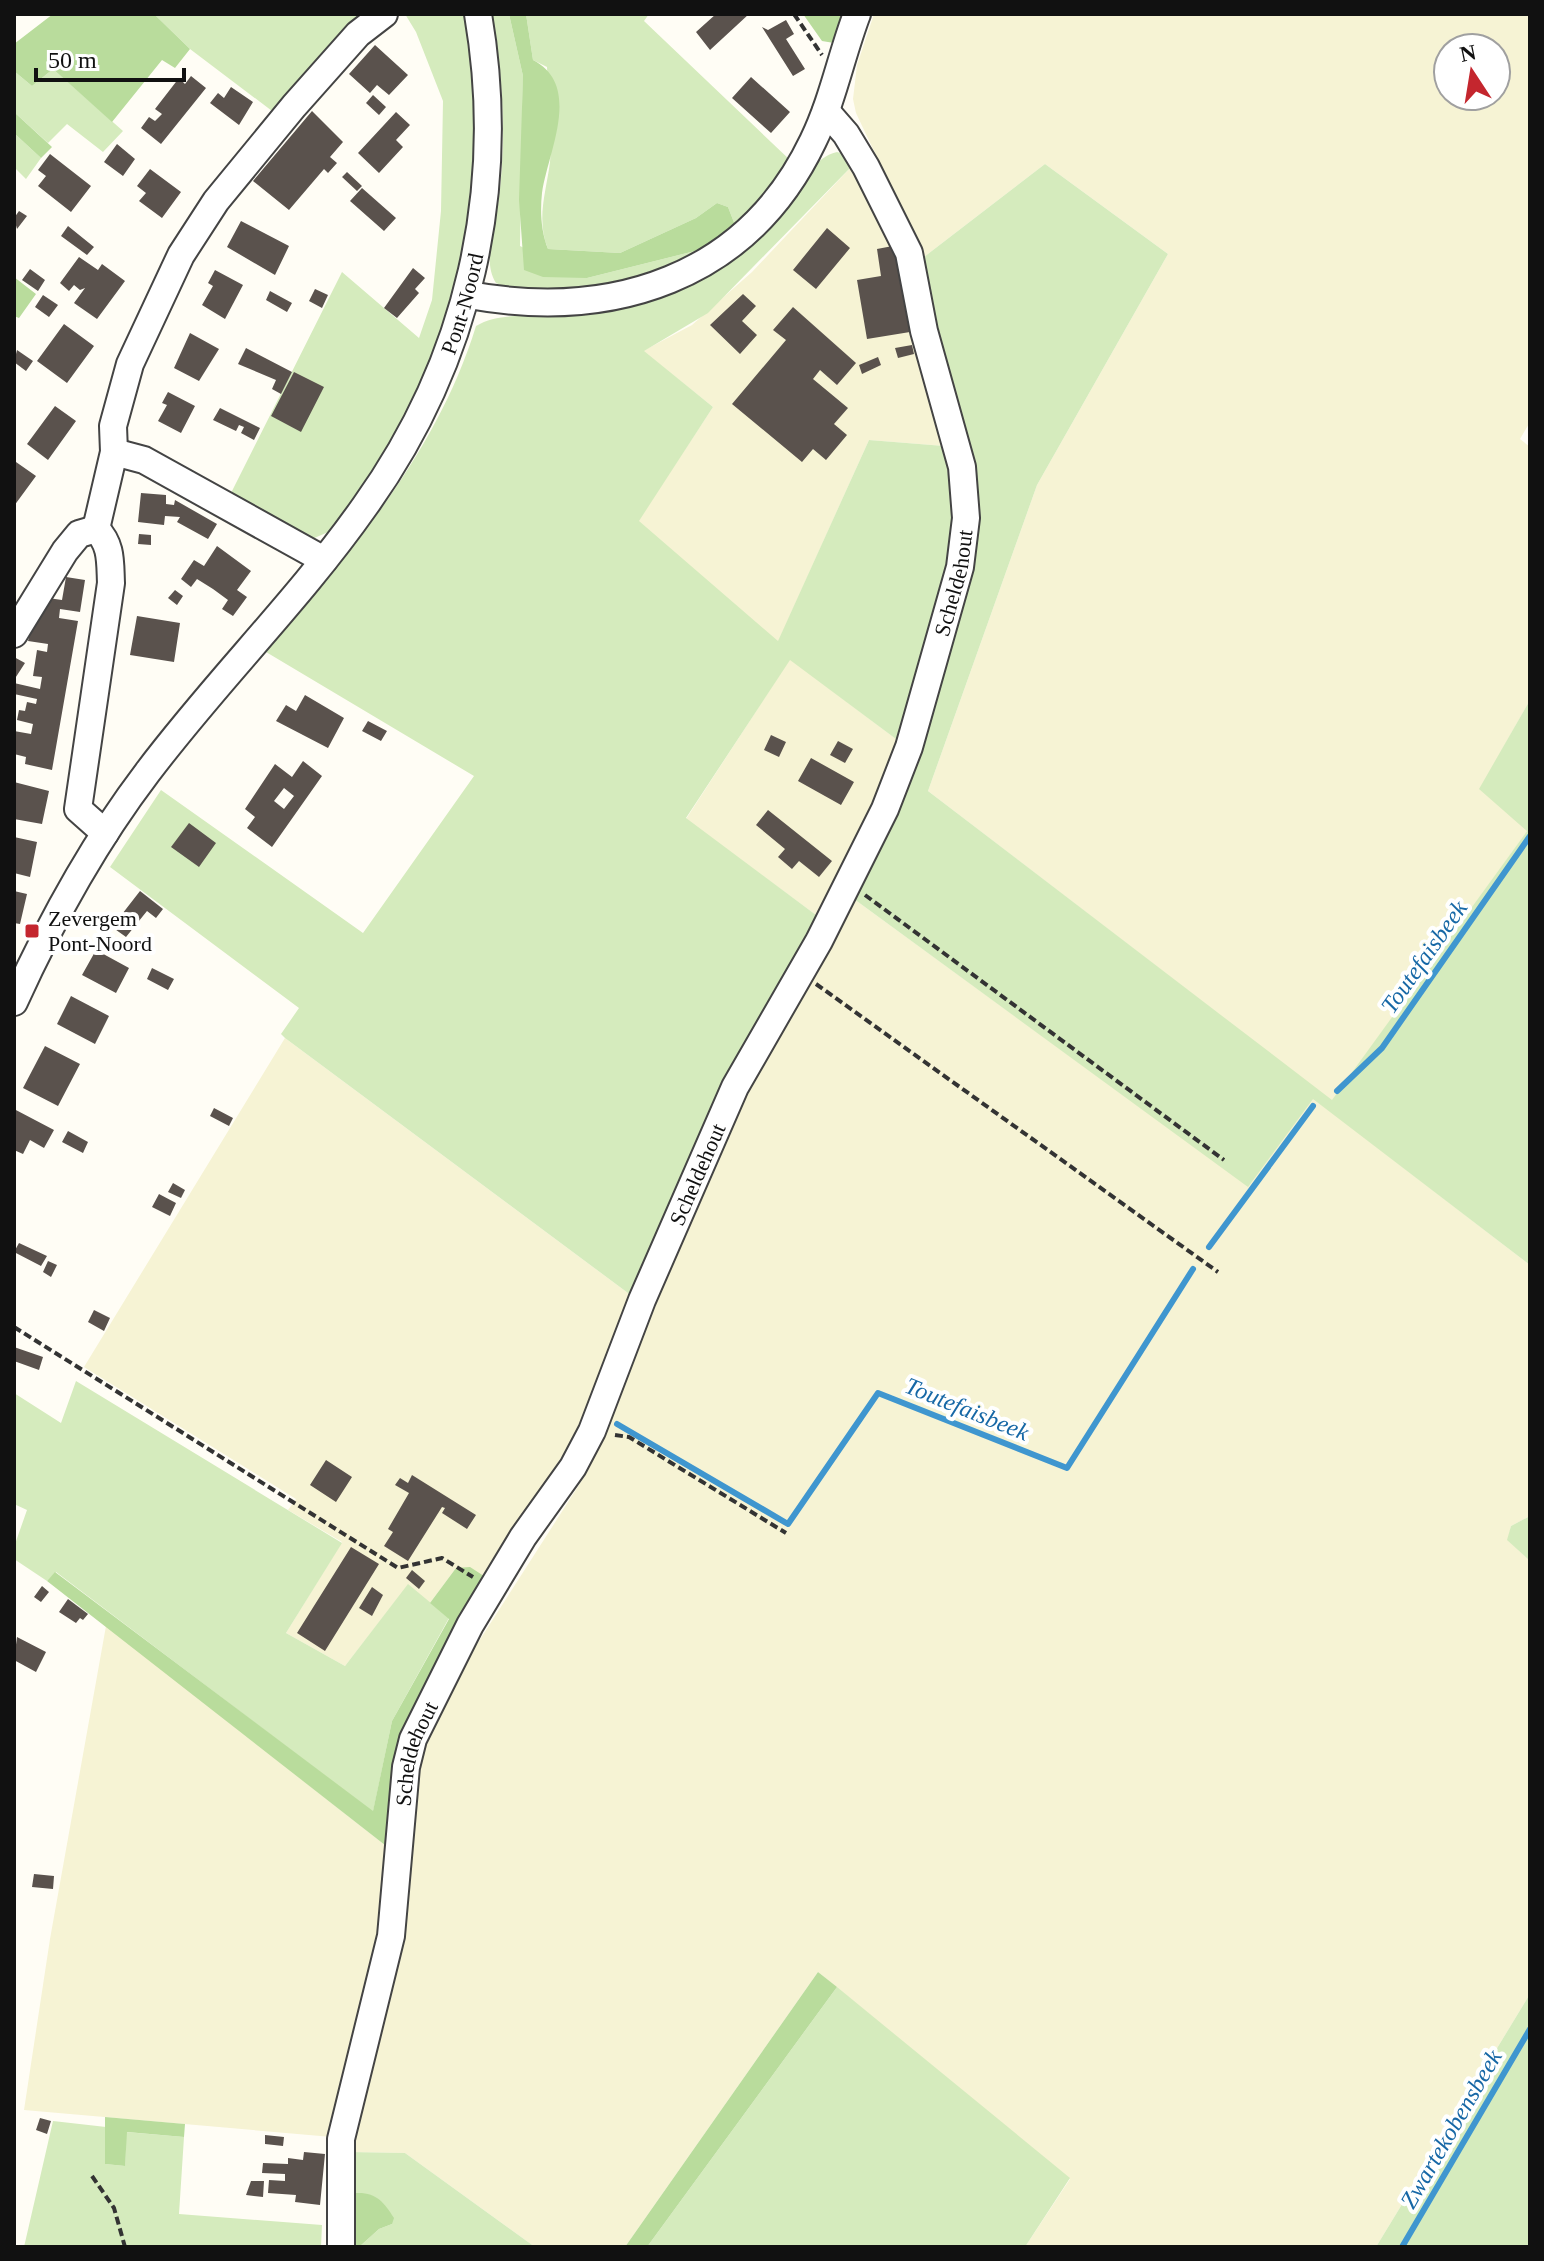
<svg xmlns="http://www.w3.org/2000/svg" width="1544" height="2261" viewBox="0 0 1544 2261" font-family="Georgia,serif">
	<rect width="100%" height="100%" fill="#fffdf5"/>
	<!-- farmland -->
	<path fill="#f6f3d4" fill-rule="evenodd" d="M 874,14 L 1530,14 L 1530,422 L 1520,439 L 1530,447 L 1530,700 L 1480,789 L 1528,830 L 1332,1101 L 928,791 L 1037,485 L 1168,254 L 1045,164 L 924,257 L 856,113 L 853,99 L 857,65 ZM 1448,48 L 1496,48 L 1496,96 L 1448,96 Z
		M 853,165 L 901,250 L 901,274 L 911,332 L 944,446 L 869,440 L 778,642 L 638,521 L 713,407 L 643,351 L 692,325 L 752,272 Z
		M 790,659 L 900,742 L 876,801 L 820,918 L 686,819 Z
		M 854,899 L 1248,1186 L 1313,1098 L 1530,1265 L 1530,1516 L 1511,1526 L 1508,1540 L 1530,1561 L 1530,1994 L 1376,2247 L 1025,2247 L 1070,2179 L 818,1972 L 625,2247 L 535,2247 L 405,2153 L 349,2152 L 418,1754 L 440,1702 L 586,1474 L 606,1434 L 653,1306 L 746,1094 L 789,1007 Z
		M 285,1038 L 632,1296 L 581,1427 L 515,1528 L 487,1578 L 456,1568 L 430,1603 L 408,1585 L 345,1666 L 286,1633 L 342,1542 L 288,1510 L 296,1499 L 84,1367 Z
		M 106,1626 L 390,1849 L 386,1913 L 332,2137 L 24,2110 L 50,1939 Z"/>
	<!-- green -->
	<path fill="#d5ebbd" d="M 154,14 L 361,14 L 276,114 L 190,49 Z
		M 405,14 L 465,14 L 477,87 L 475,222 L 434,363 L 359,500 L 333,530 L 312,539 L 229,497 L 342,272 L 419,338 L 432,300 L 441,211 L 443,101 L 416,32 Z
		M 492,14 L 509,14 L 523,76 L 520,246 L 587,278 L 699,250 C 645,277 606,293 544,290 C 527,289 511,290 496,283 C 482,261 495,230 498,205 C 507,141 503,78 492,14 Z
		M 526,14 L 649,14 L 644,21 L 791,161 L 755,207 L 735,225 L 728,207 L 717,203 L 696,218 L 620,253 L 548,249 C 536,219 546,193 550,162 C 553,132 548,98 547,67 L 533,60 Z
		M 53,69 L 123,131 L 103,152 L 67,124 L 48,143 L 14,112 L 14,71 L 32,86 Z
		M 14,133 L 41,158 L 26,179 L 14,167 Z
		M 837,152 L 847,155 L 853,165 L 708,313 L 644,351 L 713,407 L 639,521 L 778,641 L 869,440 L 944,446 L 954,517 L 949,566 L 900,742 L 790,660 L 686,818 L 820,918 L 632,1296 L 285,1038 L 281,1034 L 299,1008 L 110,867 L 161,790 L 363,933 L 474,776 L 266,652 C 350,552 437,453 476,326 C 500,311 532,318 559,316 C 597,314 638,308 673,293 C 719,273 758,227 794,192 C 810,177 813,158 837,152 Z
		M 1045,164 L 1168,254 L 1037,485 L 928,791 L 1332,1100 L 1527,831 L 1479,789 L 1530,700 L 1530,1265 L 1313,1099 L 1248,1187 L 854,899 L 943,670 L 968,569 L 924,257 Z
		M 76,1381 L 342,1543 L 286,1633 L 345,1666 L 408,1584 L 449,1618 L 392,1721 L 373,1812 L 56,1572 L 47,1581 L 14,1559 L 14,1547 L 27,1510 L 14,1504 L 14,1393 L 61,1423 Z
		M 1530,1516 L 1530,1561 L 1507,1540 L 1511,1526 Z
		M 837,1987 L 1070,2178 L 1025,2247 L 647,2247 Z
		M 1530,1994 L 1530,2247 L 1376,2247 Z
		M 53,2121 L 106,2127 L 105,2164 L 125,2166 L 126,2132 L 184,2137 L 179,2214 L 322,2225 L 321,2247 L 24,2247 Z
		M 349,2152 L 405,2153 L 535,2247 L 359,2247 L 379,2229 L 392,2224 L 353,2198 Z"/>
	<!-- forest -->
	<path fill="#b9dc9c" d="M 53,14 L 154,14 L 190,49 L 175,68 L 162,60 L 112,122 L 53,69 L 32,86 L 14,71 L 14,44 Z
		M 509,14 L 526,14 L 533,60 C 583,86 548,151 542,193 C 540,212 541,231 548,249 L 620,253 L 696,218 L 717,203 L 728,207 L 735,225 L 699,250 L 587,278 L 543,277 L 524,270 L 519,200 L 523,76 Z
		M 803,14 L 844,14 L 834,43 L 822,41 Z
		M 14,112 L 52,147 L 41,158 L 14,133 Z
		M 14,277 L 36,294 L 19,318 L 14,316 Z
		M 470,1567 L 487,1578 L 458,1620 L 407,1732 L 390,1849 L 47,1581 L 55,1572 L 373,1811 L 392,1721 L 449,1619 L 430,1603 L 456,1568 Z
		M 818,1972 L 837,1987 L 647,2247 L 625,2247 Z
		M 105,2117 L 185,2124 L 184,2137 L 127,2132 L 125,2166 L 105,2164 Z
		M 356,2193 C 376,2192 384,2202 394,2218 L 392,2224 L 379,2229 L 359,2247 L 347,2247 L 353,2198 Z"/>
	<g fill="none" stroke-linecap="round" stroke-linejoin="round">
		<!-- stream -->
		<path stroke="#3f96cf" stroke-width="6" d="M 1337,1091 L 1382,1048 L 1530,836
			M 1209,1247 L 1313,1106
			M 617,1424 L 788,1524 L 878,1393 L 1067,1468 L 1193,1269
			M 1402,2247 L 1530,2029"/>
	</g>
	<!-- building -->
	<path fill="#5a524d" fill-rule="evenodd" d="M 716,14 L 749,14 L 710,50 L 696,32 Z
		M 786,20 L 794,34 L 786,39 L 805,69 L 793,76 L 762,27 L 768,30 Z
		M 375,45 L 408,75 L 389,95 L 377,85 L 370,93 L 349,74 Z
		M 191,76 L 206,88 L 161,144 L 141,128 L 149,117 L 155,121 L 162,114 L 155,109 L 179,78 L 185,84 Z
		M 751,77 L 790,112 L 771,133 L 732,98 Z
		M 231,87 L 253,102 L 239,125 L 210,103 L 218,93 L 224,98 Z
		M 373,95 L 386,107 L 379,115 L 366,103 Z
		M 312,111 L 343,142 L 330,157 L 337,163 L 328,173 L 324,169 L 289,210 L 253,181 Z
		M 396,112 L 410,125 L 396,140 L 403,147 L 379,173 L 358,153 Z
		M 117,144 L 135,159 L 123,176 L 104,162 Z
		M 50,154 L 91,186 L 71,212 L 38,186 L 46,176 L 38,170 Z
		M 150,169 L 181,192 L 162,218 L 139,201 L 146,193 L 137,186 Z
		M 347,172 L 362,186 L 357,191 L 342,177 Z
		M 362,188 L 396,218 L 384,231 L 350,201 Z
		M 19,211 L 27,216 L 17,229 L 14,218 Z
		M 241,221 L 289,246 L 275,275 L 227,247 Z
		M 68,226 L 94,247 L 87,255 L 61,236 Z
		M 827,228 L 850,248 L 816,289 L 793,270 Z
		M 898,245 L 906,272 L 899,273 L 910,332 L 867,339 L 857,280 L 881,276 L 877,249 Z
		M 79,257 L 98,270 L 102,264 L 125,281 L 97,319 L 74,303 L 85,288 L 80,290 L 74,285 L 69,291 L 60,283 Z
		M 413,268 L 425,278 L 415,289 L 419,293 L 397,318 L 384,308 Z
		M 30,269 L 45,280 L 38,291 L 22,280 Z
		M 215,270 L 243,285 L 225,319 L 202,305 L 213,286 L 208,283 Z
		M 315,289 L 328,295 L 322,308 L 309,301 Z
		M 270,291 L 292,303 L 287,312 L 266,300 Z
		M 743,294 L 756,306 L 742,321 L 757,335 L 740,354 L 710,325 Z
		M 43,295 L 58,305 L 49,317 L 35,307 Z
		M 793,307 L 856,363 L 837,385 L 820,370 L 813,379 L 848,408 L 834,424 L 847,435 L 826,460 L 813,449 L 802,462 L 732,404 L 786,340 L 773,330 Z
		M 64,324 L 94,346 L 67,383 L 37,361 Z
		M 190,333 L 219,349 L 199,381 L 174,368 Z
		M 912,345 L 914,354 L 898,358 L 895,348 Z
		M 246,348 L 292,372 L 281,394 L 272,389 L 276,380 L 238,364 Z
		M 17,350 L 33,361 L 26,371 L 14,362 Z
		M 878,357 L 881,365 L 862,374 L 859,365 Z
		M 294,372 L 324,387 L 301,432 L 271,416 Z
		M 168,392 L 195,406 L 181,433 L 158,421 L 167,405 L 162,403 Z
		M 55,406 L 76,421 L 48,460 L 27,444 Z
		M 220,408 L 260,428 L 254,440 L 241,433 L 244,427 L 239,425 L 236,431 L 213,420 Z
		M 16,462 L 36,476 L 14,506 L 14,465 Z
		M 141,493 L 166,495 L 166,504 L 174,505 L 175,500 L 217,524 L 208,539 L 177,522 L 180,517 L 165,516 L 164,525 L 138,522 Z
		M 139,534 L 151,535 L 151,545 L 138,544 Z
		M 217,546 L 251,571 L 237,590 L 247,597 L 233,616 L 222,609 L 228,600 L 213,589 L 197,579 L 191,587 L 181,579 L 194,560 L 204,566 Z
		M 66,577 L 85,580 L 80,612 L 60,609 L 59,618 L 78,621 L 52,770 L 25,764 L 26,757 L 14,754 L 14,731 L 31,734 L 33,724 L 17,720 L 19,710 L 25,711 L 27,702 L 36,704 L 37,699 L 14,694 L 14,683 L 40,689 L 42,677 L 33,676 L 37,650 L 47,652 L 48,644 L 28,641 L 32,625 L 43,606 L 47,606 L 48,598 L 62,600 Z
		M 175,590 L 183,596 L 177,605 L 168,598 Z
		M 137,616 L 180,623 L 174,662 L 130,655 Z
		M 14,657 L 25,663 L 14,680 Z
		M 305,695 L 344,718 L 328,748 L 276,721 L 286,705 L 296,711 Z
		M 368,721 L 387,731 L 381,741 L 362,731 Z
		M 771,735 L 786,742 L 779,757 L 764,750 Z
		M 838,741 L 853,749 L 845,763 L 830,755 Z
		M 811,758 L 854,782 L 841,805 L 798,781 Z
		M 303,761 L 322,776 L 272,847 L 247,828 L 255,817 L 245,809 L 275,764 L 292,777 ZM 284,788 L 294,796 L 284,809 L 274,801 Z
		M 14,782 L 49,791 L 42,824 L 14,819 Z
		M 768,810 L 832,861 L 819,877 L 799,861 L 792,869 L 778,857 L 785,849 L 756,825 Z
		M 189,823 L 216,843 L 199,867 L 171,847 Z
		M 14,837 L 37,842 L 30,877 L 14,873 Z
		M 14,891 L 27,894 L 20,924 L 14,923 Z
		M 140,891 L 163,909 L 156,918 L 147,911 L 126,937 L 112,927 Z
		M 96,950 L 129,968 L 116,993 L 82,975 Z
		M 152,968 L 174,979 L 168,990 L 147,979 Z
		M 71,996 L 109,1016 L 95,1044 L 57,1024 Z
		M 45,1046 L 80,1064 L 58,1106 L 23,1088 Z
		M 214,1108 L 233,1118 L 229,1126 L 210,1116 Z
		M 14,1109 L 54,1130 L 44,1148 L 30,1140 L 23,1154 L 14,1150 Z
		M 68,1131 L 88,1142 L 83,1153 L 62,1142 Z
		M 173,1183 L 185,1190 L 181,1198 L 168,1192 Z
		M 159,1194 L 176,1203 L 170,1216 L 152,1207 Z
		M 19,1243 L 47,1256 L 41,1266 L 14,1252 Z
		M 48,1261 L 57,1265 L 51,1277 L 43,1272 Z
		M 94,1310 L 110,1318 L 104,1331 L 88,1322 Z
		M 14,1347 L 43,1357 L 39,1370 L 14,1361 Z
		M 326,1460 L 352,1477 L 336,1502 L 310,1485 Z
		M 412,1475 L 476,1515 L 467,1529 L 442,1513 L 445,1508 L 442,1507 L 408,1561 L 384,1546 L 393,1532 L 388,1529 L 409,1493 L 395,1485 L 400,1478 L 408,1483 Z
		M 351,1547 L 379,1564 L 325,1651 L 297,1633 Z
		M 412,1570 L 425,1581 L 419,1589 L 406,1578 Z
		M 42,1586 L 49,1592 L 41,1602 L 34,1597 Z
		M 372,1587 L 383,1595 L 372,1616 L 359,1608 Z
		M 68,1599 L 88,1614 L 83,1620 L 80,1618 L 76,1623 L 59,1612 Z
		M 17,1637 L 46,1652 L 36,1672 L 14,1660 Z
		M 34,1874 L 54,1876 L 53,1889 L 32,1887 Z
		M 40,2118 L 51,2121 L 47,2134 L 36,2130 Z
		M 265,2135 L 284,2137 L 283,2146 L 265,2144 Z
		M 304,2152 L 325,2154 L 320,2205 L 295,2202 L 296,2195 L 268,2193 L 269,2180 L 285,2181 L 285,2174 L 262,2173 L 263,2163 L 288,2164 L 288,2158 L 303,2160 Z
		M 251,2181 L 264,2181 L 263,2197 L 246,2195 Z"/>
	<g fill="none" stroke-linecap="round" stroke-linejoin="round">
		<defs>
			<g id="minor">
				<path d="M 469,295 C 612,321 747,279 813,141 C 833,100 841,56 857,14"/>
				<path d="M 114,452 L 144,460 L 324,560"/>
				<path d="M 96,529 L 114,452 L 113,426 L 130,364 L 181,255 L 216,201 L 294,106 L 358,34 L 384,14"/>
				<path d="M 96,529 C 112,545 110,562 111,583 L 78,809 L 105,833"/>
				<path d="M 14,634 L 65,551 L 79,534 L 96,529"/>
				<path id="s1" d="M 14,1002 C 51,921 93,844 147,773 C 216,681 299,600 365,506 C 469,361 508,189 478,14"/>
				<path id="s2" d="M 341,2247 L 341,2139 L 391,1936 L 406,1767 L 413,1739 L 470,1625 L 523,1537 L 573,1467 L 592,1431 L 642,1300 L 735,1087 L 819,941 L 885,809 L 909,747 L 960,567 L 966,518 L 962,467 L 924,331 L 909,253 L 866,167 L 846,134 L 826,111"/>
			</g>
		</defs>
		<!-- minor casing -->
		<use href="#minor" stroke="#444" stroke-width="30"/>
		<!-- path -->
		<path stroke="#333" stroke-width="4" stroke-dasharray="8 4" stroke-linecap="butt" d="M 794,14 L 822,55
			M 865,895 L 1224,1160
			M 816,984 L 1218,1272
			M 14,1327 L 398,1568 L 442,1558 L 473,1577
			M 615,1435 L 629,1437 L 786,1533
			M 92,2176 L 114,2208 L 125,2247"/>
		<!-- minor -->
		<use href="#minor" stroke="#fff" stroke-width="26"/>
	</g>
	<!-- markers -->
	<rect fill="#c4262e" stroke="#fff" stroke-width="3" x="24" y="923" width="16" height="16" rx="4"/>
	<g text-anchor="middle" stroke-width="8" stroke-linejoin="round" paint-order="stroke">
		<!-- street labels -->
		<g font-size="22" fill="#111" stroke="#fff">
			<text dy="8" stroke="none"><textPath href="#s1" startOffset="836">Pont-Noord</textPath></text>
			<text dy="8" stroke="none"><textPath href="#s2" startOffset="1798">Scheldehout</textPath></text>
			<text dy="8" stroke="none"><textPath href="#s2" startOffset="1150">Scheldehout</textPath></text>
			<text dy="8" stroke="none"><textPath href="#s2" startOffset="502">Scheldehout</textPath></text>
		</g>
		<!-- poi labels -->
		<g font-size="22" fill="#111" stroke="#fff" text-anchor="start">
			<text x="48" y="926">Zevergem<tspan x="48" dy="25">Pont-Noord</tspan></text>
		</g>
		<!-- water labels -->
		<g font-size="24" font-style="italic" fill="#1768a6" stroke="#fff">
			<text transform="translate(1424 957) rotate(-55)" y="8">Toutefaisbeek</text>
			<text transform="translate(967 1409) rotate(22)" y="8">Toutefaisbeek</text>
			<text transform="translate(1451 2129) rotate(-60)" y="8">Zwartekobensbeek</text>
		</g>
	</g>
	<!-- border -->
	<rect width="1544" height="2261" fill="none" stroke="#111111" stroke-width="32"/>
	<!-- north arrow -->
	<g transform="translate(1472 72) rotate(348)"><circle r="38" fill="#ffffff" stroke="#a0a0a0" stroke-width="2"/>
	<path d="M0-6L14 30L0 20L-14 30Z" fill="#c4262e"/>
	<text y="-12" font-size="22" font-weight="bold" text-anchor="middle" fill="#111111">N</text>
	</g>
	<!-- scale -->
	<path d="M36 68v12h148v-12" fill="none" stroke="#111111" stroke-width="4"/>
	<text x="48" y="68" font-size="24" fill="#111111" stroke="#ffffff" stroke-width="6" paint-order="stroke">50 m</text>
</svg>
